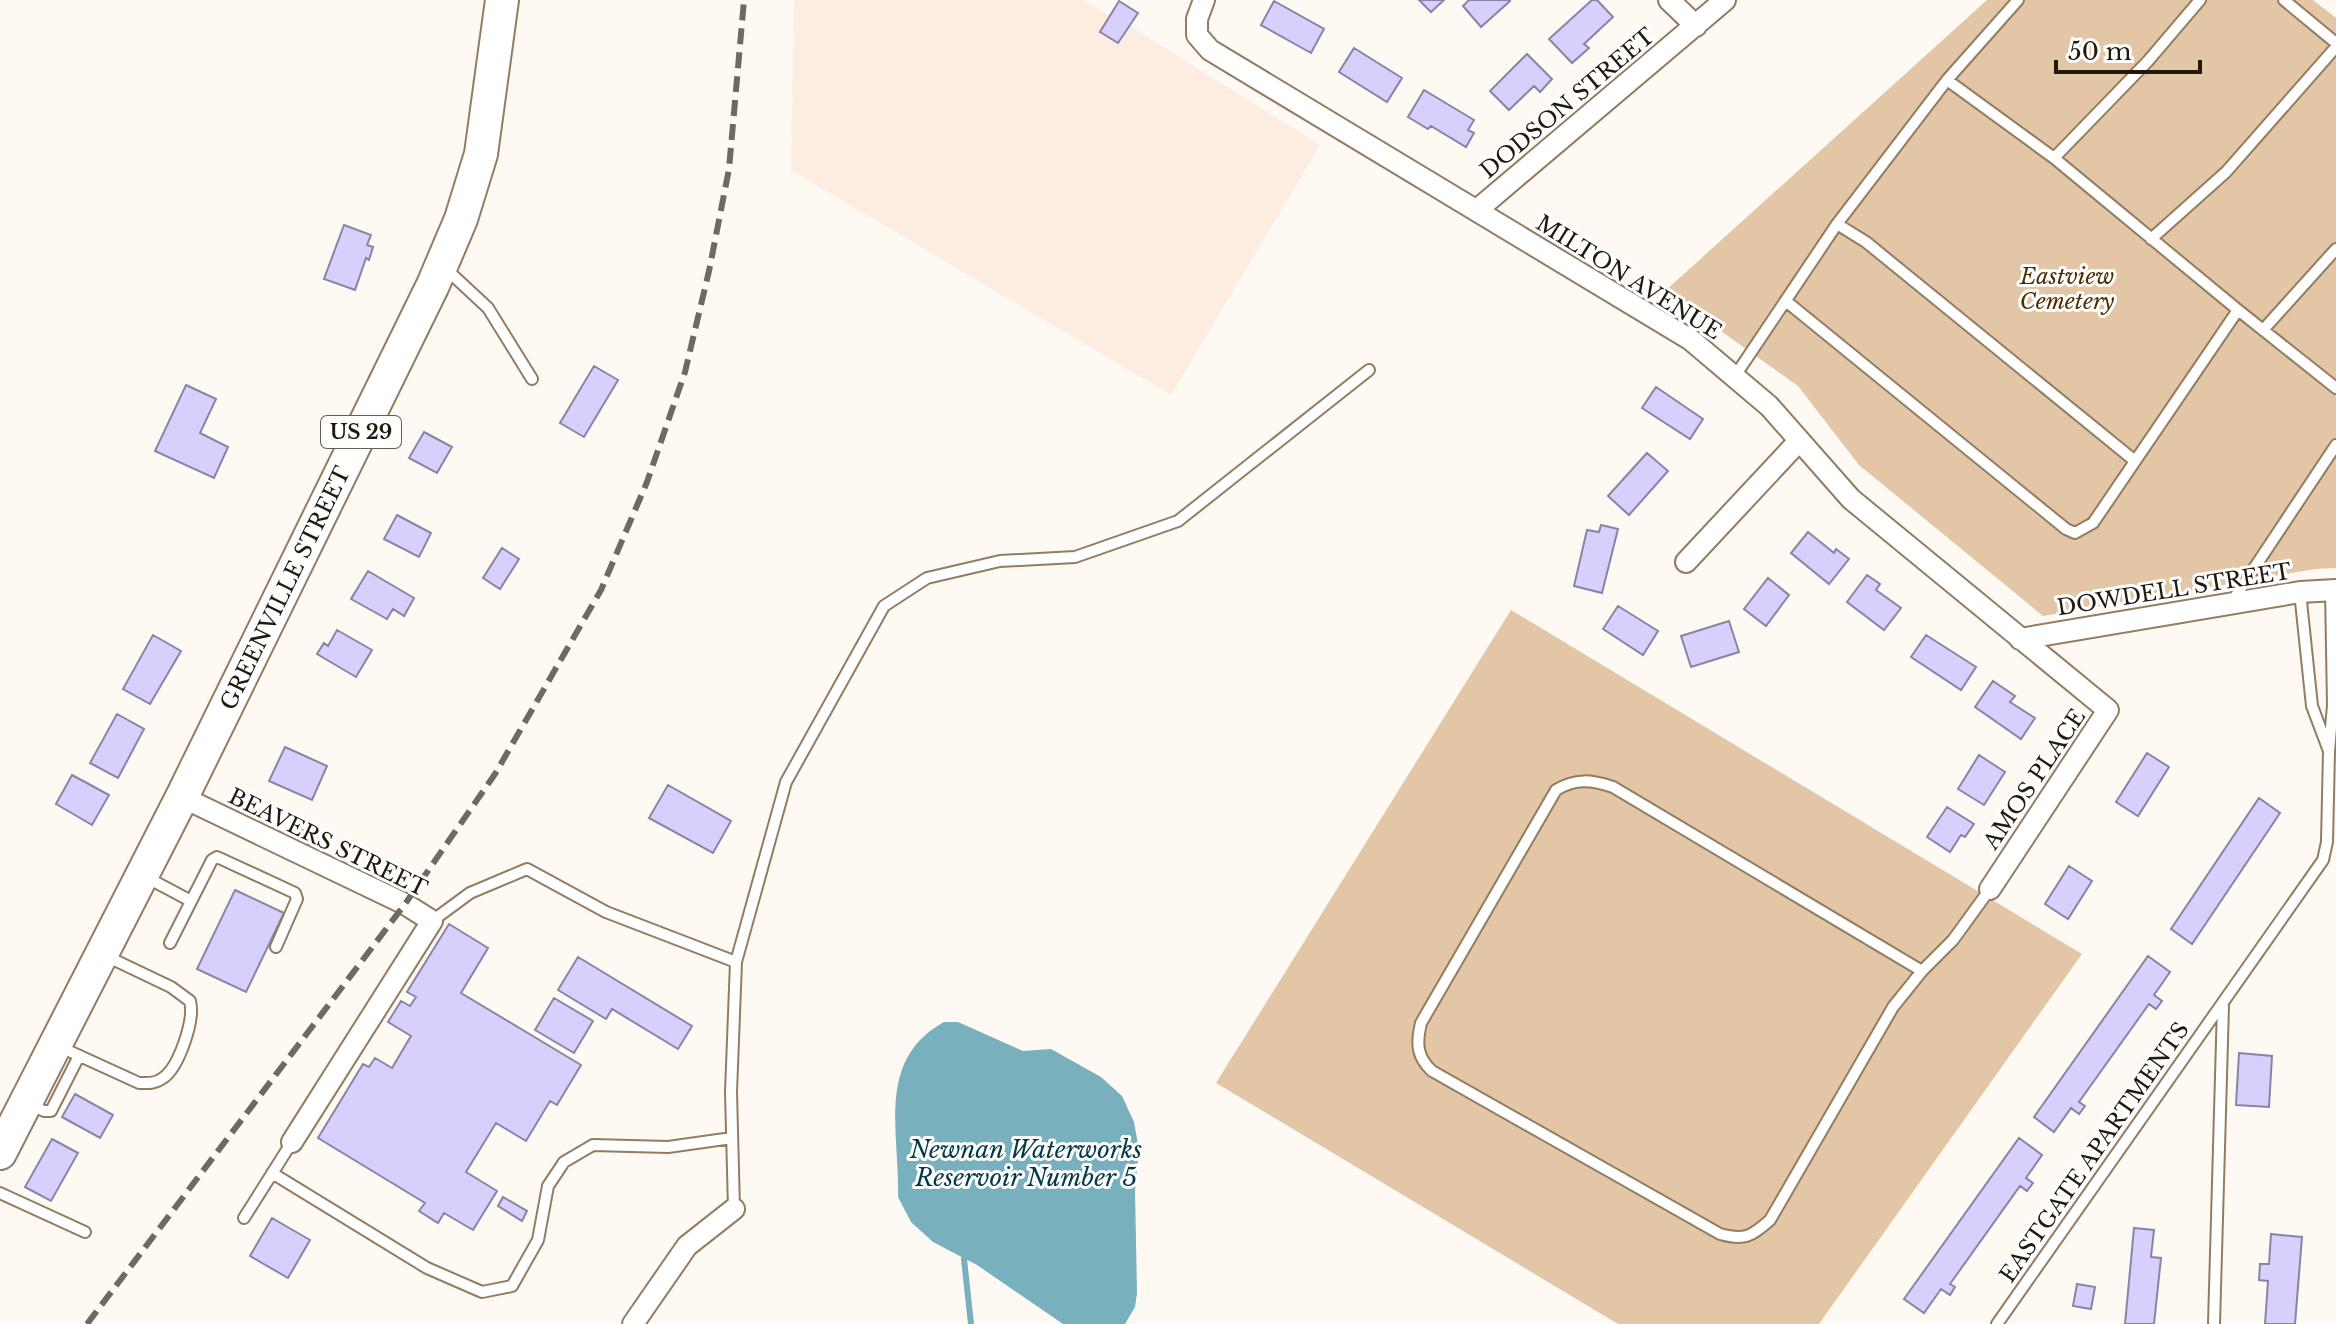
<svg xmlns="http://www.w3.org/2000/svg" width="2336" height="1324" viewBox="0 0 2336 1324" font-family="'Libre Baskerville',serif">
	<rect width="100%" height="100%" fill="#fef9f3"/>
	<!-- industrial -->
	<path fill="#fdede0" d="M 794,0 L 1083,0 L 1110,16 L 1119,1 L 1138,13 L 1130,26 L 1320,145 L 1171,395 L 791,170 Z"/>
	<!-- green -->
	<path fill="#e2c6a6" d="M 1987,0 L 2313,0 L 2336,18 L 2336,568 L 2315,569 L 2043,616 L 1859,465 L 1798,386 L 1665,291 Z
		M 1511,610 L 2082,954 L 1819,1324 L 1618,1324 L 1216,1083 Z"/>
	<!-- water -->
	<path fill="#78b0be" d="M 944,1022 L 958,1022 L 1023,1051 L 1051,1049 L 1101,1077 L 1122,1096 L 1134,1122 L 1139,1150 L 1135,1190 L 1137,1293 L 1135,1307 L 1125,1324 L 1063,1324 L 977,1265 L 933,1242 L 911,1222 L 898,1197 C 900,1133 875,1060 944,1022 Z"/>
	<g fill="none" stroke-linecap="round" stroke-linejoin="round">
		<!-- stream -->
		<path stroke="#78b0be" stroke-width="6" d="M 964,1259 L 971,1324"/>
	</g>
	<!-- building -->
	<path fill="#d7d0fd" stroke="#8984a5" stroke-width="2" d="M 1419,0 L 1444,0 L 1431,12 Z
		M 1469,0 L 1510,0 L 1510,1 L 1481,27 L 1463,6 Z
		M 1592,0 L 1597,0 L 1613,17 L 1584,44 L 1589,48 L 1572,63 L 1549,39 Z
		M 1119,1 L 1138,13 L 1118,43 L 1100,32 Z
		M 1274,1 L 1324,29 L 1311,53 L 1261,25 Z
		M 1354,48 L 1402,78 L 1387,102 L 1339,72 Z
		M 1527,54 L 1552,79 L 1540,92 L 1534,86 L 1509,110 L 1490,91 Z
		M 1424,90 L 1474,120 L 1468,130 L 1474,133 L 1466,147 L 1431,126 L 1428,129 L 1408,117 Z
		M 344,225 L 371,235 L 367,245 L 373,247 L 369,260 L 366,258 L 355,290 L 324,279 Z
		M 594,366 L 618,380 L 584,437 L 560,423 Z
		M 186,385 L 216,399 L 200,433 L 228,447 L 214,478 L 155,451 Z
		M 1656,387 L 1703,419 L 1690,439 L 1642,408 Z
		M 424,432 L 452,447 L 437,473 L 409,458 Z
		M 1647,453 L 1668,471 L 1629,515 L 1608,496 Z
		M 397,515 L 431,533 L 419,557 L 384,539 Z
		M 1601,525 L 1618,529 L 1602,593 L 1574,586 L 1587,530 L 1599,532 Z
		M 1808,532 L 1834,553 L 1836,549 L 1849,559 L 1829,584 L 1791,553 Z
		M 502,548 L 519,559 L 500,589 L 483,578 Z
		M 368,571 L 414,598 L 404,616 L 393,609 L 387,619 L 351,599 Z
		M 1867,575 L 1880,584 L 1876,590 L 1901,608 L 1884,630 L 1847,602 Z
		M 1768,578 L 1789,595 L 1766,626 L 1744,609 Z
		M 1618,606 L 1658,631 L 1643,655 L 1603,629 Z
		M 1729,621 L 1739,652 L 1691,667 L 1681,636 Z
		M 337,630 L 372,650 L 356,677 L 317,654 L 324,643 L 328,646 Z
		M 153,635 L 181,651 L 150,704 L 123,689 Z
		M 1926,635 L 1976,667 L 1961,690 L 1911,657 Z
		M 1993,681 L 2015,696 L 2010,702 L 2035,718 L 2021,739 L 1975,707 Z
		M 117,714 L 144,729 L 118,778 L 90,763 Z
		M 285,747 L 327,766 L 312,800 L 269,781 Z
		M 2147,753 L 2169,767 L 2138,816 L 2116,802 Z
		M 1979,755 L 2005,772 L 1984,805 L 1958,789 Z
		M 72,775 L 109,795 L 92,825 L 56,804 Z
		M 668,785 L 731,821 L 713,853 L 649,818 Z
		M 2259,798 L 2280,813 L 2192,944 L 2171,929 Z
		M 1947,807 L 1974,824 L 1965,837 L 1961,835 L 1950,852 L 1927,837 Z
		M 301,830 L 324,835 L 321,847 L 298,842 Z
		M 2069,866 L 2092,881 L 2068,919 L 2045,904 Z
		M 235,890 L 284,913 L 246,992 L 197,969 Z
		M 449,924 L 488,948 L 461,993 L 581,1065 L 557,1105 L 550,1101 L 526,1141 L 496,1123 L 466,1172 L 497,1191 L 473,1230 L 444,1213 L 438,1223 L 419,1211 L 425,1203 L 318,1138 L 363,1064 L 369,1067 L 375,1058 L 392,1068 L 411,1036 L 388,1022 L 401,1001 L 410,1006 L 416,997 L 407,992 Z
		M 2148,956 L 2170,972 L 2154,995 L 2162,1001 L 2156,1009 L 2149,1004 L 2079,1102 L 2085,1106 L 2079,1114 L 2071,1108 L 2054,1132 L 2034,1117 Z
		M 578,957 L 692,1026 L 678,1049 L 612,1009 L 606,1019 L 558,990 Z
		M 554,998 L 593,1021 L 574,1053 L 535,1030 Z
		M 2239,1053 L 2272,1056 L 2269,1107 L 2236,1105 Z
		M 75,1094 L 113,1115 L 100,1138 L 62,1117 Z
		M 2019,1138 L 2042,1155 L 2026,1178 L 2033,1183 L 2027,1191 L 2020,1186 L 1950,1284 L 1955,1287 L 1950,1295 L 1941,1289 L 1924,1313 L 1904,1299 Z
		M 52,1139 L 78,1153 L 51,1201 L 25,1187 Z
		M 503,1197 L 527,1211 L 522,1221 L 498,1206 Z
		M 272,1218 L 310,1240 L 288,1278 L 250,1256 Z
		M 2134,1228 L 2154,1230 L 2151,1257 L 2161,1258 L 2154,1324 L 2125,1324 Z
		M 2271,1234 L 2302,1237 L 2295,1324 L 2265,1324 L 2268,1281 L 2259,1280 L 2260,1264 L 2269,1264 Z
		M 2077,1284 L 2095,1287 L 2091,1309 L 2073,1306 Z"/>
	<g fill="none" stroke-linecap="round" stroke-linejoin="round">
		<defs>
			<path id="service" d="M 2284,0 L 2336,43
				M 1947,80 L 2054,158 L 2238,310 L 2336,388
				M 2054,158 L 2148,61 L 2200,0
				M 1837,224 L 1866,242 L 2135,461
				M 2151,239 L 2226,172 L 2336,47
				M 445,268 L 488,308 L 532,379
				M 1787,302 L 2066,529 L 2075,533 L 2093,523 L 2238,310
				M 2263,330 L 2336,249
				M 1735,376 L 1837,224 L 1947,80 L 2018,0
				M 2300,592 L 2312,706 L 2329,751 L 2333,705 L 2331,590
				M 2231,603 L 2336,445
				M 144,876 L 191,901
				M 432,921 L 470,893 L 527,869 L 606,912 L 736,962
				M 170,943 L 212,860 L 217,857 L 295,893 L 297,899 L 276,947
				M 1922,971 L 1613,787 C 1591,780 1576,778 1556,790 L 1421,1023 C 1416,1044 1417,1057 1432,1071 L 1720,1234 C 1745,1241 1752,1236 1770,1220 L 1893,1007 L 1922,971 L 1953,940 L 1990,889
				M 58,1046 L 139,1083 C 148,1083 155,1084 163,1078 C 179,1067 195,1020 190,1001 L 171,987 L 106,956
				M 29,1104 L 44,1111 L 51,1111 L 79,1056
				M 272,1173 L 427,1268 L 482,1292 L 512,1286 L 538,1240 L 548,1186 L 564,1162 L 593,1145 L 668,1147 L 732,1138
				M 0,1193 L 85,1232
				M 734,1209 L 731,1092 L 736,962 L 786,782 L 884,606 L 927,578 L 1000,561 L 1075,557 L 1178,521 L 1369,370
				M 244,1218 L 292,1142
				M 1997,1324 L 2323,860 L 2327,842 L 2329,751
				M 2214,1324 L 2223,1006"/>
			<path id="minor" d="M 1204,0 L 1197,19 L 1197,35 L 1210,50 L 1691,340 L 1769,406 L 1851,499 L 2108,710 L 1990,889
				M 1669,0 L 1696,26
				M 1477,210 L 1725,0
				M 1686,562 L 1798,442
				M 2020,639 L 2300,592 L 2336,590
				M 182,797 L 405,904 L 432,921 L 292,1142
				M 633,1324 L 687,1246 L 734,1209"/>
			<path id="primary" d="M 0,1153 L 182,797 L 433,285 L 461,219 L 481,154 L 502,0"/>
		</defs>
		<!-- service casing -->
		<use href="#service" stroke="#947c61" stroke-width="14"/>
		<!-- minor casing -->
		<use href="#minor" stroke="#947c61" stroke-width="24"/>
		<!-- primary casing -->
		<use href="#primary" stroke="#947c61" stroke-width="36"/>
		<!-- service -->
		<use href="#service" stroke="#fff" stroke-width="10"/>
		<!-- minor -->
		<use href="#minor" stroke="#fff" stroke-width="20"/>
		<!-- primary -->
		<use href="#primary" stroke="#fff" stroke-width="32"/>
		<!-- rail -->
		<path stroke="#716960" stroke-width="6" stroke-dasharray="16 8" stroke-linecap="butt" d="M 87,1324 L 405,904 L 495,774 L 601,590 L 647,482 L 685,372 L 709,271 L 729,169 L 744,0"/>
	</g>
	<g text-anchor="middle" stroke-width="6" stroke-linejoin="round" paint-order="stroke">
		<!-- shield labels -->
		<rect fill="#fff" stroke="#645e56" stroke-width="2" x="321" y="416" width="80" height="32" rx="6"/>
		<g font-size="20" font-weight="bold" fill="#22190e">
			<text x="361" y="439">US 29</text>
		</g>
		<!-- street labels -->
		<g font-size="22" fill="#22190e" stroke="#fff">
			<text transform="translate(1567 103) rotate(-40)" y="8">DODSON STREET</text>
			<text transform="translate(1629 277) rotate(32)" y="8">MILTON AVENUE</text>
			<text transform="translate(285 588) rotate(-64)" y="8">GREENVILLE STREET</text>
			<text transform="translate(2174 589) rotate(-9)" y="8">DOWDELL STREET</text>
			<text transform="translate(2034 779) rotate(-56)" y="8">AMOS PLACE</text>
			<text transform="translate(328 842) rotate(26)" y="8">BEAVERS STREET</text>
			<text transform="translate(2094 1152) rotate(-55)" y="8">EASTGATE APARTMENTS</text>
		</g>
		<!-- park labels -->
		<g font-size="22" font-style="italic" fill="#4e2e00" stroke="#fff">
			<text x="2067" y="284">Eastview<tspan x="2067" dy="25">Cemetery</tspan></text>
		</g>
		<!-- water labels -->
		<g font-size="24" font-style="italic" fill="#033a45" stroke="#fff">
			<text x="1026" y="1158">Newnan Waterworks<tspan x="1026" dy="28">Reservoir Number 5</tspan></text>
		</g>
	</g>
	<!-- scale -->
	<path d="M2056 60v12h144v-12" fill="none" stroke="#22190e" stroke-width="4"/>
	<text x="2068" y="60" font-size="24" fill="#22190e" stroke="#ffffff" stroke-width="6" paint-order="stroke">50 m</text>
</svg>
